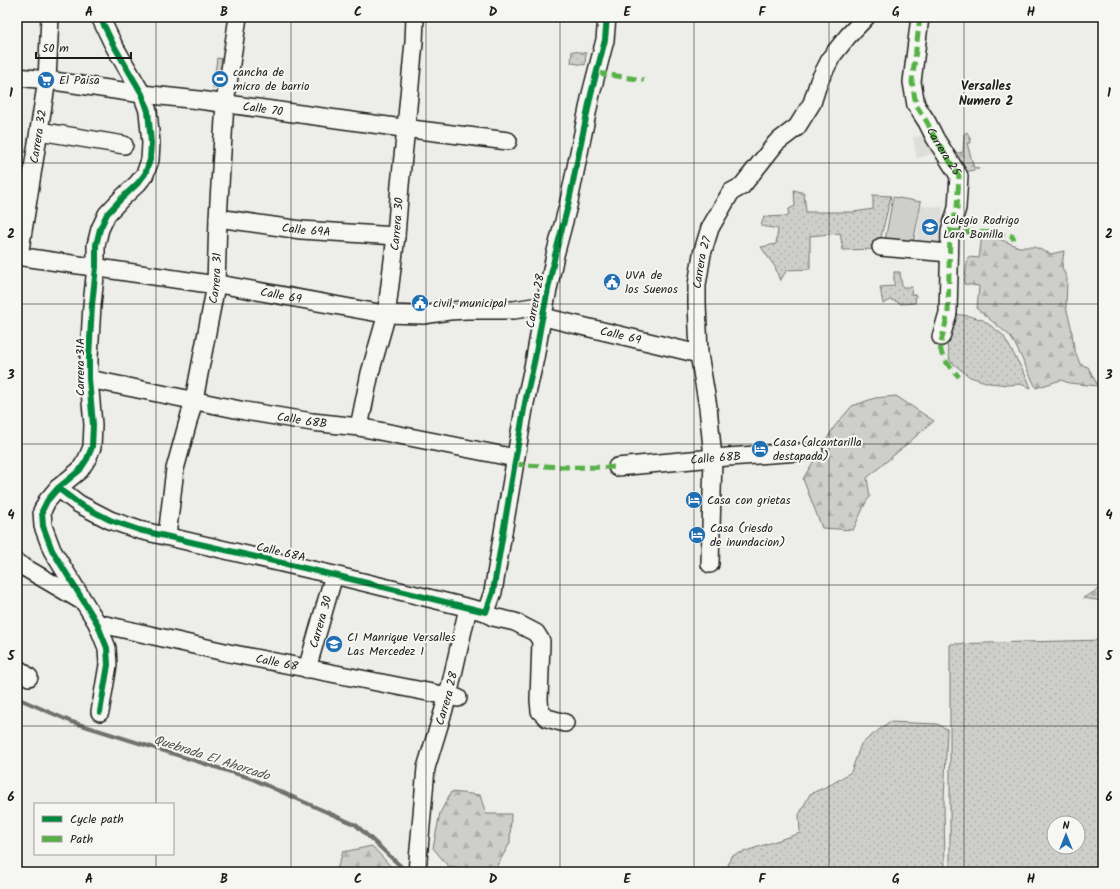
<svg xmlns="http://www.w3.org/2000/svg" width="1120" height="889" viewBox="0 0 1120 889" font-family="Kalam,sans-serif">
	<defs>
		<pattern id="grass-dots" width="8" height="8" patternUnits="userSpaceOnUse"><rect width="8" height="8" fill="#cececb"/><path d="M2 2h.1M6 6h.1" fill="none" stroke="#b0b0ae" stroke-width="1.8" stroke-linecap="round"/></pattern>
		<pattern id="forest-firs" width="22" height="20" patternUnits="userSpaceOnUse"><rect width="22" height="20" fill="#cececb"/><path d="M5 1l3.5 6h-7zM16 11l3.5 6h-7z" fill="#b0b0ae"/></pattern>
	</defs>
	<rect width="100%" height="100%" fill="#edede9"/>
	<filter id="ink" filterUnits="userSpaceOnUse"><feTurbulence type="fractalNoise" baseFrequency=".025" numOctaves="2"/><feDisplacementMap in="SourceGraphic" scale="8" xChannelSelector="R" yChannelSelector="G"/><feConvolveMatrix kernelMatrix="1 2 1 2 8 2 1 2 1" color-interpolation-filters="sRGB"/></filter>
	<g filter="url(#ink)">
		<!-- built -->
		<path fill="#ddddda" d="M 929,135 L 932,146 L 931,149 L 933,153 L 917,159 L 913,137 Z
			M 920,206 L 943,207 L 941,249 L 916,247 Z"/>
		<!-- grass -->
		<path fill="url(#grass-dots)" stroke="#757574" fill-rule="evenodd" d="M 572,51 L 586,53 L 585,65 L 571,63 Z
			M 794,190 L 804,193 L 806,212 L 854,212 L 873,209 L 873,195 L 891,196 L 878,249 L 843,250 L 840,233 L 810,236 L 810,269 L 787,270 L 780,281 L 775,267 L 761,247 L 776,244 L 778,229 L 761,226 L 764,217 L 788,216 L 789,209 L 795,206 Z
			M 894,272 L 900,272 L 902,287 L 912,287 L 911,294 L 916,295 L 915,303 L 901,304 L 898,302 L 891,300 L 883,304 L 880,287 L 894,286 Z
			M 953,314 L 970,316 L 983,320 L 1003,335 L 1027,378 L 1031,388 L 1020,384 L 1009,385 L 989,383 L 970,377 L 950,361 L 946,339 Z
			M 1103,640 L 1103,872 L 950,872 L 950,644 ZM 1054,823 L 1078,823 L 1078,847 L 1054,847 Z
			M 889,722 L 937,724 L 947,729 L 944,802 L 945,872 L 726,872 L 731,856 L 800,833 L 799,815 L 810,794 L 832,784 L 851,772 L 861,744 Z"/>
		<!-- forest -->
		<path fill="url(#forest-firs)" stroke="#757574" d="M 967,132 L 970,138 L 971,143 L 967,143 L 974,168 L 977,167 L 979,169 L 960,173 L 950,155 L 963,152 L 964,134 Z
			M 982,235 L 992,236 L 1019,247 L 1034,247 L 1051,254 L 1064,251 L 1062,267 L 1067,279 L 1066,307 L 1071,326 L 1074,348 L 1080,364 L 1088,367 L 1098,386 L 1069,383 L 1061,380 L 1036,388 L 1015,344 L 1009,335 L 977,309 L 979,286 L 964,284 L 968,257 L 979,258 Z
			M 896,396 L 934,421 L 867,478 L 870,497 L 866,502 L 853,530 L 822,528 L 803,479 L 834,427 L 852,406 L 875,398 Z
			M 1103,587 L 1103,601 L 1083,598 Z
			M 451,792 L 480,795 L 486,814 L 511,814 L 510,843 L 494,871 L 448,866 L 433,848 L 440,813 Z
			M 372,846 L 396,872 L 336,872 L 343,852 Z"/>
		<!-- pitch -->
		<path fill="#cececb" stroke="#757574" d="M 217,58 L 228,60 L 224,89 L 213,88 Z
			M 893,197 L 921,202 L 912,249 L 884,246 Z"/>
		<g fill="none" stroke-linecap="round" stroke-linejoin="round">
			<!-- stream -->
			<path stroke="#6f6f6d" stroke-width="4" d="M 17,698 L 72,722 L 250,778 L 356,825 L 407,872"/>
			<defs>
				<g id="minor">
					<path d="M 100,17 L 113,44 L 142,94 L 148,111 L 151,143 L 150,160 L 145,174 L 138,183 L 121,199 L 107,214 L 100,229 L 96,245 L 96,267 L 92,305 L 89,357 L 89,379 L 93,425 L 92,447 L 87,459 L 80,470 L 58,488 L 47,501 L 42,511 L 43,526 L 52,550 L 97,623 L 107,648 L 108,665 L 100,712"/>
					<path id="s1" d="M 920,17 L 912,82 L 916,105 L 927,122 L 935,138 L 959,176 L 957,208 L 950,231 L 948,313 L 941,337"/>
					<path id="s2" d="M 17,77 L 47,80 L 142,94 L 199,100 L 395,127 L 508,141"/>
					<path d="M 39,131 L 124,145"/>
					<path id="s3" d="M 218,218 L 301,230 L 396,236"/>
					<path d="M 881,247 L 949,253"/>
					<path id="s4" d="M 17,256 L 216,285 L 224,285 L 384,314 L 423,315 L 449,311 L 467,310 L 514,310 L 545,305"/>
					<path id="s5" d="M 19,256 L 47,80 L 50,17"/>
					<path id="s6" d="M 543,316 L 552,319 L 699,354"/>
					<path id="s7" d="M 89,379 L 245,411 L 312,422 L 359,427 L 515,458"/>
					<path id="s8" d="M 359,427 L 370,373 L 386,317 L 396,236 L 400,185 L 406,128 L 414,42 L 415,17"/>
					<path id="s9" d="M 617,467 L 713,458 L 814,451"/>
					<path d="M 58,488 L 79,504 L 110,520 L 139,530 L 334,575 L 486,612 L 493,592 L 525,403 L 535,358 L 541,324 L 555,255 L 568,206 L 591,94 L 605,40 L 607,17"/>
					<path id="s10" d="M 167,536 L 175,469 L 194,400 L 216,285 L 218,218 L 225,103 L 238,17"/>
					<path d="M 17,563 L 82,601"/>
					<path id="s11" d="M 710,564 L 713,458 L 708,407 L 699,354 L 697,303 L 697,285 L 702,254 L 710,228 L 731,192 L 742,186 L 776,143 L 797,127 L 812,103 L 819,81 L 832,56 L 848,36 L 866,17"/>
					<path d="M 486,612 L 493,617 L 515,622 L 536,633 L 541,641 L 539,700 L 540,711 L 547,718 L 565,723"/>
					<path id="s12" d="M 97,623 L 229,653 L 458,698"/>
					<path d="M 17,668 L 29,677"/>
					<path id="s13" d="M 307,669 L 334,575"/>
					<path id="s14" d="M 417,872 L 426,768 L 448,696 L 468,608"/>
				</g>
			</defs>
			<!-- minor casing -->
			<use href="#minor" stroke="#1c1c1c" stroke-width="20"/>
			<!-- minor -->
			<use href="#minor" stroke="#f6f6f2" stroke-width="17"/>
			<!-- quiet -->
			<path stroke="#55b145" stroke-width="5" stroke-dasharray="10 5" stroke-linecap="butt" d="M 920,17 L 912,82 L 916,105 L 927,122 L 935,138 L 959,176 L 957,208 L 950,231 L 948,313 L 940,347 L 943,358 L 959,377
				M 597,73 L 644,80
				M 950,231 L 993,233 L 1012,236 L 1014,240
				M 514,464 C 549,467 583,468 617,467"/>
			<defs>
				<path id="cycleway" d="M 100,17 L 113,44 L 142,94 L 148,111 L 151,143 L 150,160 L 145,174 L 138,183 L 121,199 L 107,214 L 100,229 L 96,245 L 96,267 L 92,305 L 89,357 L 89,379 L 93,425 L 92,447 L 87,459 L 80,470 L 58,488 L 47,501 L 42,511 L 43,526 L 52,550 L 97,623 L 107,648 L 108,665 L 100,712
					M 58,488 L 79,504 L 110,520 L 139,530 L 334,575 L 486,612 L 493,592 L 525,403 L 535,358 L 541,324 L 555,255 L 568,206 L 591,94 L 605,40 L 607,17"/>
			</defs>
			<!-- cycleway casing -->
			<use href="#cycleway" stroke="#f6f6f2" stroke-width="8"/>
			<!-- cycleway -->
			<use href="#cycleway" stroke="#00873e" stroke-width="6"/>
		</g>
	</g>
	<!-- grid -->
	<path fill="none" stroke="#1c1c1c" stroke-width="1" stroke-opacity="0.55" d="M 156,17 L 156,804M 291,17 L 291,872M 426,17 L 426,872M 560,17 L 560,872M 694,17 L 694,872M 829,17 L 829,872M 964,17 L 964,872M 17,163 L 1103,163M 17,304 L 1103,304M 17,444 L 1103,444M 17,585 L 1103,585M 17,726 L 1103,726M 156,854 L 156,872"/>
	<!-- icons -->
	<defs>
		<symbol id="stadium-disc" viewBox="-11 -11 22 22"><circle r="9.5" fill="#1f6fb2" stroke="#f6f6f2"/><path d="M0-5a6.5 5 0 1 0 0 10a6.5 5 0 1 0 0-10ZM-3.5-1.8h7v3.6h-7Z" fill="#fff"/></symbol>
		<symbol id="supermarket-disc" viewBox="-11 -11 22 22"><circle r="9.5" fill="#1f6fb2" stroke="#f6f6f2"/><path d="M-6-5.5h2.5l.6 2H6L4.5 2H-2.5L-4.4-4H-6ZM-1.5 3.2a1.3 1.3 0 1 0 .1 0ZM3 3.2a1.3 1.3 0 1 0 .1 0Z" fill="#fff"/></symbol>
		<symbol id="school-disc" viewBox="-11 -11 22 22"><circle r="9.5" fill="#1f6fb2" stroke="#f6f6f2"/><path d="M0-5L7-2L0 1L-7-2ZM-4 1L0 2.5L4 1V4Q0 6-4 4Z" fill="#fff"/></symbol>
		<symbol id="civic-disc" viewBox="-11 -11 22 22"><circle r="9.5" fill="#1f6fb2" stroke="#f6f6f2"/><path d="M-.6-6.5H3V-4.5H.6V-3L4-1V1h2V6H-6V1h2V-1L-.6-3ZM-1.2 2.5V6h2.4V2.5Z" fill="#fff"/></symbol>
		<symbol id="hotel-disc" viewBox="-11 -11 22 22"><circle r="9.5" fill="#1f6fb2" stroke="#f6f6f2"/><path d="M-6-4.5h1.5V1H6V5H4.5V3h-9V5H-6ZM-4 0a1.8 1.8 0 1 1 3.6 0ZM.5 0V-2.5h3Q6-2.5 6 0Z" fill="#fff"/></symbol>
	</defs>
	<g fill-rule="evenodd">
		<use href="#stadium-disc" x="210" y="69" width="20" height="20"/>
		<use href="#supermarket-disc" x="36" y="70" width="20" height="20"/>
		<use href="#school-disc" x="920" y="217" width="20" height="20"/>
		<use href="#civic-disc" x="602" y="272" width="20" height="20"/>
		<use href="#civic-disc" x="410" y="293" width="20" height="20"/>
		<use href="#hotel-disc" x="750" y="439" width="20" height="20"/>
		<use href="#hotel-disc" x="684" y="490" width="20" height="20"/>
		<use href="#hotel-disc" x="687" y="525" width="20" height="20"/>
		<use href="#school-disc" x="324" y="634" width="20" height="20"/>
	</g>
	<g text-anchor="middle" stroke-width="4" stroke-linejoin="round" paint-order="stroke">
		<!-- poi labels -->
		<g font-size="12" fill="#1c1c1c" stroke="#f6f6f2" text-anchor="start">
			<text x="233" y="76">cancha de<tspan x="233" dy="14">micro de barrio</tspan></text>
			<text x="59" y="84">El Paisa</text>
			<text x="943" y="224">Colegio Rodrigo<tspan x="943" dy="14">Lara Bonilla</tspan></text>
			<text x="625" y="279">UVA de<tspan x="625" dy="14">los Suenos</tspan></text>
			<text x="433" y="307">civil, municipal</text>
			<text x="773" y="446">Casa (alcantarilla<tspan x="773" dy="14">destapada)</tspan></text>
			<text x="707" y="504">Casa con grietas</text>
			<text x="710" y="532">Casa (riesdo<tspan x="710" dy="14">de inundacion)</tspan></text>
			<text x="347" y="641">CI Manrique Versalles<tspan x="347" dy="14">Las Mercedez 1</tspan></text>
		</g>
		<!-- street labels -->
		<g font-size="12" fill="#1c1c1c" stroke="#f6f6f2">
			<text dy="4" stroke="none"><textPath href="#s2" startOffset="248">Calle 70</textPath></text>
			<text dy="4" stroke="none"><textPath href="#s5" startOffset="121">Carrera 32</textPath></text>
			<text dy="4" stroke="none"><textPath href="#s1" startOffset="143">Carrera 25</textPath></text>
			<text dy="4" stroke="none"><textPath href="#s8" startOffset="207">Carrera 30</textPath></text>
			<text dy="4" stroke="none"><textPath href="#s3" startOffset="89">Calle 69A</textPath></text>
			<text dy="4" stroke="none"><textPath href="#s11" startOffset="303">Carrera 27</textPath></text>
			<text dy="4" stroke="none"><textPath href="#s10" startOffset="263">Carrera 31</textPath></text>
			<text dy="4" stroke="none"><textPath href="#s4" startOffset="267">Calle 69</textPath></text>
			<text transform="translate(535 301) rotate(-79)" y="4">Carrera 28</text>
			<text dy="4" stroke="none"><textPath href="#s6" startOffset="80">Calle 69</textPath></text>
			<text transform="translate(80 367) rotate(-90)" y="4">Carrera 31A</text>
			<text dy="4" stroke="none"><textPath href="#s7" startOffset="217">Calle 68B</textPath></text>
			<text dy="4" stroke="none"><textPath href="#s9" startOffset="99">Calle 68B</textPath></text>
			<text transform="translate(281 552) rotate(13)" y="4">Calle 68A</text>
			<text dy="4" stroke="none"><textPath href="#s13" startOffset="49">Carrera 30</textPath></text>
			<text dy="4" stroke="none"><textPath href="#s12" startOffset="184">Calle 68</textPath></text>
			<text dy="4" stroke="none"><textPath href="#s14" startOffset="177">Carrera 28</textPath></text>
		</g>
		<!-- neighbourhood labels -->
		<g font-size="13" font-weight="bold" fill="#1c1c1c" stroke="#f6f6f2">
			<text x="986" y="90">Versalles<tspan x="986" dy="15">Numero 2</tspan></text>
		</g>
		<!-- water labels -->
		<g font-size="13" font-style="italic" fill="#535352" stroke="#f6f6f2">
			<text transform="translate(212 757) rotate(18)" y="5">Quebrada El Ahorcado</text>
		</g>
	</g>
	<!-- margin -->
	<rect width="1120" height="889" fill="none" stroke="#f6f6f2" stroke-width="44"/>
	<!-- legend -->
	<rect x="34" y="803" width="140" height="52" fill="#f6f6f2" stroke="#9f9f9c"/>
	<rect x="42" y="816" width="20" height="6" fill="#00873e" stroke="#9f9f9c"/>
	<text x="70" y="823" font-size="12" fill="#1c1c1c">Cycle path</text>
	<rect x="42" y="836" width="20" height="6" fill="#55b145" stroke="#9f9f9c"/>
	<text x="70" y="843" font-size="12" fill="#1c1c1c">Path</text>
	<!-- north arrow -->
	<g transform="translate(1066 835)"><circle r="19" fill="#f6f6f2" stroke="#9f9f9c"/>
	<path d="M0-3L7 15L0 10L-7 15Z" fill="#1f6fb2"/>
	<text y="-6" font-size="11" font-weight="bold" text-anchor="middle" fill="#1c1c1c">N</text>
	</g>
	<!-- scale -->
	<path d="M36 52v6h95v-6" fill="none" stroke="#1c1c1c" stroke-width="2"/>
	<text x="42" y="52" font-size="12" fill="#1c1c1c" stroke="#f6f6f2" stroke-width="3" paint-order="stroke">50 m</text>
	<rect x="22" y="22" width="1076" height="845" fill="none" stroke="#1c1c1c" stroke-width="1.5"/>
	<g font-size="13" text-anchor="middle" font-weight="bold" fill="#1c1c1c">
		<text x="89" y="16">A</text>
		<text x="224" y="16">B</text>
		<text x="358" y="16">C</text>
		<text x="493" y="16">D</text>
		<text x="627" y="16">E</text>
		<text x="762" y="16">F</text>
		<text x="896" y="16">G</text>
		<text x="1031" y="16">H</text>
		<text x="11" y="97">1</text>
		<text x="1109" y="97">1</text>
		<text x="11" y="238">2</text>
		<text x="1109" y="238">2</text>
		<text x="11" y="379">3</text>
		<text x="1109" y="379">3</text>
		<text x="11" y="519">4</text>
		<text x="1109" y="519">4</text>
		<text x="11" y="660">5</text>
		<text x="1109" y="660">5</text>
		<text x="11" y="801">6</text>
		<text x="1109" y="801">6</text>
		<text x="89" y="883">A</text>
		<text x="224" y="883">B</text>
		<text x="358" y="883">C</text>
		<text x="493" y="883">D</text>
		<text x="627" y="883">E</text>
		<text x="762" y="883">F</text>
		<text x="896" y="883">G</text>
		<text x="1031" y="883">H</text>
	</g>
</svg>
